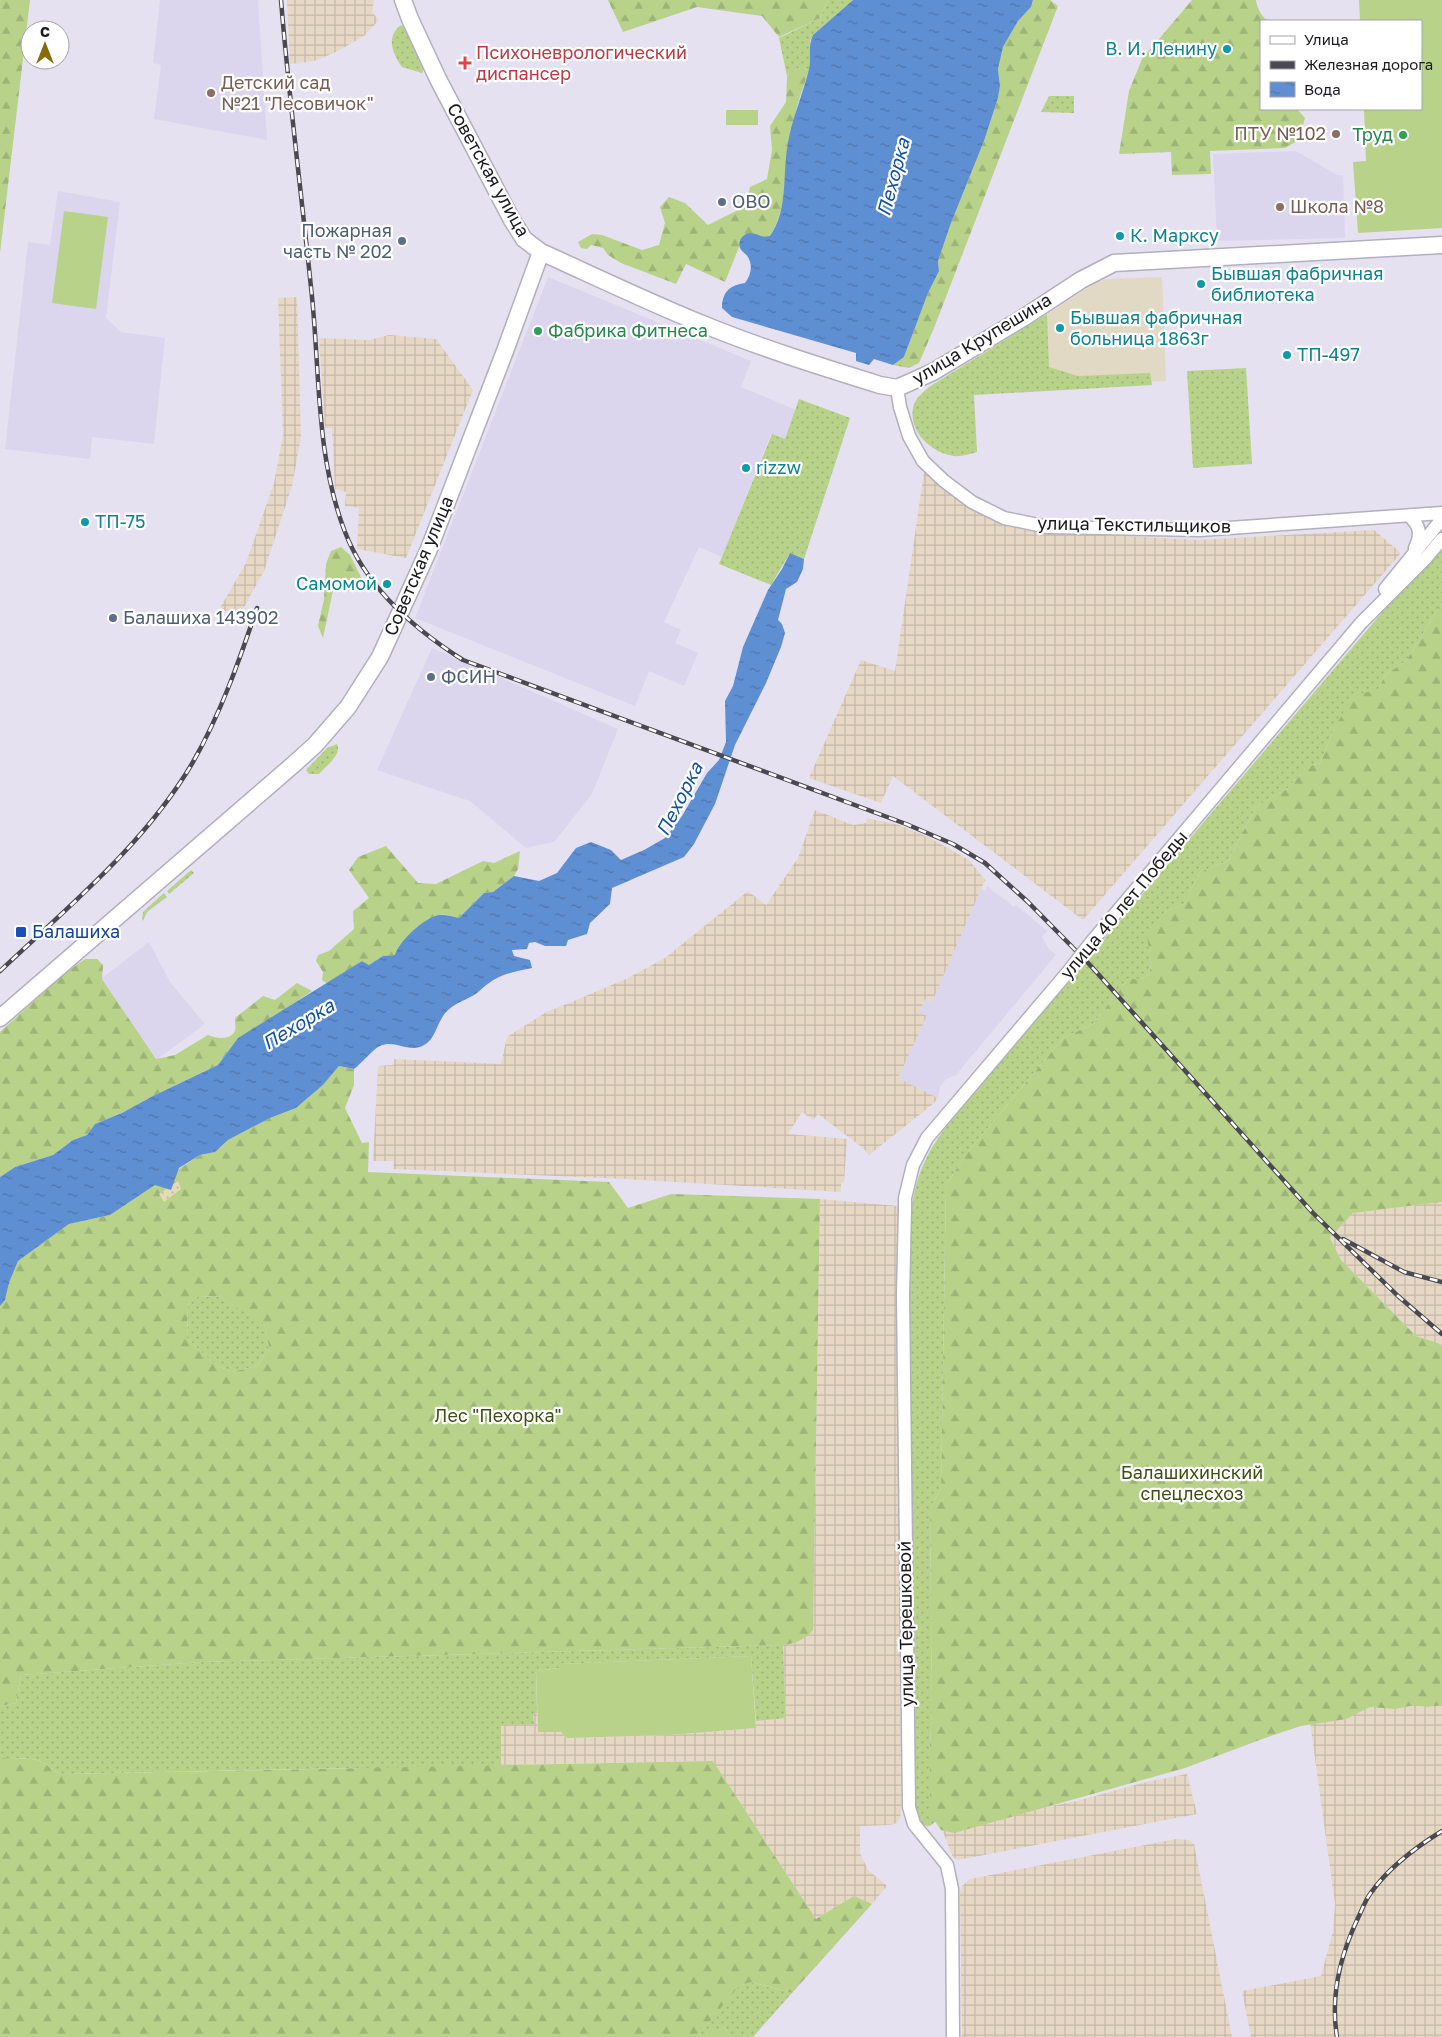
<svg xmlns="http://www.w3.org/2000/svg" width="1442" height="2037" viewBox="0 0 1442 2037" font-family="'Golos Text',sans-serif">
	<defs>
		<pattern id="industrial-grid" width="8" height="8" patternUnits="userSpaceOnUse" patternTransform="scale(1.25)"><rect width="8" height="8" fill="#e6d8c5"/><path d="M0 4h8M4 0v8" fill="none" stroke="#c5b9a9"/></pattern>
		<pattern id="grass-dots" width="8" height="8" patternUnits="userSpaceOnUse" patternTransform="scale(1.25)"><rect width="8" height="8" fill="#b8d28a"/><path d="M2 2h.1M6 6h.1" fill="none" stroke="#9eb477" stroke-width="1.8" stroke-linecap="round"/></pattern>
		<pattern id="forest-firs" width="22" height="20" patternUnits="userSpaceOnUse" patternTransform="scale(1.25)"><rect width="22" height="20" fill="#b8d28a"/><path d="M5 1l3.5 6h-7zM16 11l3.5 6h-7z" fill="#9eb477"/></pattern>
		<pattern id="sand-dots" width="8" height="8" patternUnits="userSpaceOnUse" patternTransform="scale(1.25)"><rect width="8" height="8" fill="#e4dab5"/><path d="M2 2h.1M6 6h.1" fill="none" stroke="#c3ba9b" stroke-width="1.8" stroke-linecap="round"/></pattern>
		<pattern id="water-ripples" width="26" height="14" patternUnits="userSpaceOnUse" patternTransform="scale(1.25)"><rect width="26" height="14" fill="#5f8fd3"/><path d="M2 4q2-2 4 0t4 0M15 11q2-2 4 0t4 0" fill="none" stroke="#4e74ab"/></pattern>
	</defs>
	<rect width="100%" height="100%" fill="#e5e1f1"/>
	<!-- built -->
	<path fill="#dbd6ed" d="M 160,0 L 258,0 L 267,140 L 154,119 L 161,65 L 153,63 Z
		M 1296,151 L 1337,175 L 1343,175 L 1345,238 L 1217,241 L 1213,154 Z
		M 58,191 L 120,202 L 106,318 L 121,332 L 165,338 L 154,444 L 92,437 L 90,459 L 5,449 L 28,242 L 50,245 Z
		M 548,277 L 751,361 L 741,387 L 796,410 L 785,439 L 771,434 L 722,557 L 699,547 L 664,622 L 681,630 L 675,643 L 698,653 L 684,686 L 649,671 L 635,706 L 415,618 Z
		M 432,648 L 618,729 L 592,794 L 554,842 L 526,848 L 470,801 L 377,770 Z
		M 987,886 L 1014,907 L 1016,905 L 1047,931 L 1042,937 L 1049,949 L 1056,955 L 956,1075 L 946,1079 L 940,1087 L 938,1098 L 898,1078 L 926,1017 L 919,1013 L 925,999 L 931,1002 L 981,889 L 985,891 Z
		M 149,942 L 170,982 L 205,1024 L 156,1060 L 102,978 Z"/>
	<!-- industrial -->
	<path fill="url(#industrial-grid)" d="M 287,0 L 374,0 L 372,12 L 379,20 L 364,36 L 336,52 L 314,61 L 290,64 Z
		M 297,297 L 301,437 L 292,486 L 264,571 L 238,618 L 220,608 L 246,563 L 274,483 L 283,435 L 278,298 Z
		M 389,335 L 436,339 L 473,390 L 406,558 L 357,549 L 359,508 L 345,506 L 346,492 L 335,489 L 332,428 L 325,428 L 319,338 L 369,340 Z
		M 924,472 L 969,508 L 1001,525 L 1046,532 L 1199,540 L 1374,530 L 1401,553 L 1083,920 L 893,776 L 881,803 L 809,778 L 861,660 L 895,671 Z
		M 815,810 L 853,825 L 866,823 L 867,818 L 899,825 L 930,838 L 969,860 L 985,880 L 932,1002 L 925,999 L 919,1013 L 927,1016 L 898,1078 L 938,1098 L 934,1103 L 869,1155 L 863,1148 L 818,1114 L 813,1120 L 802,1112 L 788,1134 L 847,1139 L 844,1183 L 841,1183 L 841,1192 L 625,1179 L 393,1169 L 394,1161 L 373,1161 L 378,1066 L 393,1065 L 394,1059 L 501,1064 L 507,1037 L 545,1013 L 626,979 L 665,958 L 748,891 L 766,905 L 798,858 Z
		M 820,1199 L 898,1206 L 901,1812 L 900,1818 L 897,1823 L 890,1825 L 860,1826 L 860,1853 L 868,1870 L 887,1886 L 872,1904 L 854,1896 L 816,1919 L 713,1761 L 499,1765 L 498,1721 L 537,1713 L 538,1732 L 562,1732 L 567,1738 L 669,1735 L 756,1728 L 756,1721 L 786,1718 L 783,1645 L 792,1644 L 813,1630 Z
		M 1442,1202 L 1442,1346 L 1438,1343 L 1416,1336 L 1341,1260 L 1330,1238 L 1353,1213 Z
		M 1397,1685 L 1442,1692 L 1442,2037 L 1251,2037 L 1242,1991 L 1321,1976 L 1333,1931 L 1335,1904 L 1310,1722 Z
		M 1187,1774 L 1197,1814 L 958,1860 L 953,1857 L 941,1827 L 1077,1801 L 1142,1783 Z
		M 1176,1839 L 1189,1840 L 1194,1844 L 1232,2037 L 962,2037 L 960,1892 L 962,1886 L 970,1879 Z"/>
	<!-- medical -->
	<path fill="#e2d9c4" d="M 1162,277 L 1166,381 L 1041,387 L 1040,319 L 1095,283 L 1106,279 Z"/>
	<!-- grass -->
	<path fill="url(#grass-dots)" d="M 828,0 L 853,0 L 813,35 L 810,41 L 809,70 L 800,67 L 787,76 L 779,38 L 820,18 Z
		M 401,25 L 404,27 L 424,68 L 422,73 L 402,67 C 393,54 385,37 401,25 Z
		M 1049,96 L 1074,96 L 1074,113 L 1041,112 Z
		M 1047,314 L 1049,367 L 1078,376 L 1150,373 L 1152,385 L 974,395 L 977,452 C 969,454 962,457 954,456 C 931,453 906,430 914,404 C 917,397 924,392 929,387 Z
		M 1246,368 L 1252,464 L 1193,468 L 1187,371 Z
		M 799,399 L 850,418 L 804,559 L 790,553 L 771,585 L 719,564 L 772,434 L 785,439 Z
		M 1442,542 L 1442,603 L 1406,661 L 1385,675 L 1378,690 L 1334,729 L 1320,763 L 1307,767 L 1287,789 L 1256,807 L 1228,861 L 1200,872 L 1184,904 L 1165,912 L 1148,935 L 1151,965 L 1149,974 L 1141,979 L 1128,979 L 1093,1024 L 1063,1038 L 967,1153 L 946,1185 L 941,1489 L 930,1508 L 932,1712 L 930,1745 L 930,1813 L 936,1821 L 930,1826 C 909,1827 912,1793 911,1778 L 910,1224 C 914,1173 928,1149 959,1110 Z
		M 337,744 C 342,755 326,766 319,774 L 309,774 L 306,770 L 327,748 Z
		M 191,870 L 194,873 L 169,894 L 167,891 Z
		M 164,893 L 167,897 L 147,912 L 143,921 L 142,919 L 143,912 Z
		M 198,1296 L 220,1297 L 264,1323 L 269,1347 L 257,1366 L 231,1372 L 213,1363 L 187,1338 L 188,1305 Z
		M 783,1645 L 786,1718 L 756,1721 L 751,1656 L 559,1664 L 559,1668 L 536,1671 L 537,1713 L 533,1714 L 534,1724 L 501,1725 L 501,1772 L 357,1768 L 63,1774 C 50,1771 49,1764 40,1761 C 28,1757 13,1759 0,1758 L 0,1706 L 16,1703 L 21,1675 L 201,1662 Z
		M 751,1982 L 792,1993 L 753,2037 L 697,2037 L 738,1986 Z"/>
	<!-- forest -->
	<path fill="url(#forest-firs)" fill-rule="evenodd" d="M 0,0 L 30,0 L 0,253 Z
		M 608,0 L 828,0 L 820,18 L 779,37 L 762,16 L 697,7 L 623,32 Z
		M 1033,0 L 1050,0 L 1058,6 L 934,328 L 919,363 L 909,368 L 893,365 L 904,357 L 928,293 L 939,271 L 938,261 L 951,223 L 984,141 L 998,98 L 1000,86 L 998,69 L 1003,47 L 1018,21 L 1031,7 Z
		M 1192,0 L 1256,0 C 1257,8 1262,18 1269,21 L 1261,21 L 1261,109 L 1297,109 L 1305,118 L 1299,140 L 1285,148 L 1210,151 L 1211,174 L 1172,175 L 1171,152 L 1119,154 L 1129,91 L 1142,59 Z
		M 800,67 L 809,70 C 805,83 800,95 797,107 C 789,143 789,208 770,236 L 762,237 L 750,233 L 739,241 L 739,247 L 725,282 L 686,264 L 676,284 L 621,263 L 608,255 L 603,248 L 591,245 L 587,249 L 581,248 L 578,242 L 592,234 L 602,235 L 642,250 L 659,245 L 665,223 L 660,207 L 669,197 L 685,203 L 708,225 L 746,206 L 750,187 L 767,179 L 772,150 L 770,126 L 786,102 L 787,76 Z
		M 341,547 L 350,555 L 362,579 L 335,581 L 323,638 L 318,626 L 324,599 L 326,564 L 331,551 Z
		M 1442,603 L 1442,1202 L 1353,1213 L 1330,1238 L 1341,1260 L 1416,1336 L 1438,1343 L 1442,1346 L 1442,1705 L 1427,1707 L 1415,1705 L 1395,1709 L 1370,1707 L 1346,1719 L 1301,1726 L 1265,1738 L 1185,1768 L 954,1833 L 941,1830 L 930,1814 L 930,1745 L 932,1712 L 930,1508 L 941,1489 L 946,1185 L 967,1153 L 1063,1038 L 1093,1024 L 1128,979 L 1141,979 L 1149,974 L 1151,965 L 1147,935 L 1165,912 L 1184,904 L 1200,872 L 1228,861 L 1256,807 L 1287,789 L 1307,767 L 1320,763 L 1334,729 L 1353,695 L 1378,690 L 1385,675 L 1406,661 Z
		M 386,846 L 418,883 L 436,884 L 483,861 L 494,863 L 520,851 L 518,869 L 514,876 L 493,892 L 484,893 L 459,918 L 441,914 L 395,955 L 383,956 L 369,965 L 362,961 L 328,984 L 322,980 L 323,972 L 316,961 L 318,955 L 329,951 L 354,929 L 353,911 L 369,898 L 349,870 L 358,857 Z
		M 85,959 L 97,959 L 103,965 L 102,979 L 156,1059 L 175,1055 L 208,1035 C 215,1038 230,1041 235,1031 C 236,1028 235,1022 235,1018 L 263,996 L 275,1000 L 297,983 L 312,991 L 265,1023 L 238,1038 L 218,1065 L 151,1097 L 122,1113 L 95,1124 L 87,1135 L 73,1140 L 53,1155 L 15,1167 L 0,1177 L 0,1032 L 64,974 Z
		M 339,1066 L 354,1069 L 354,1085 L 345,1108 L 362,1143 L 369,1142 L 368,1172 L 609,1182 L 628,1208 L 671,1194 L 820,1199 L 813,1630 C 806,1639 795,1644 783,1645 L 201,1662 L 21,1675 L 16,1703 L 0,1706 L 0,1306 L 5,1300 L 9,1283 L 18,1261 L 69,1224 L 110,1215 L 200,1155 L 215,1152 L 228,1140 L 270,1118 L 296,1108 L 323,1085 ZM 198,1296 L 220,1297 L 264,1324 L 269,1347 L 257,1366 L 231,1372 L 213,1363 L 187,1338 L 188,1305 Z
		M 0,1758 C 13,1759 28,1757 40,1761 C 49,1764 50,1771 63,1774 L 713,1761 L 816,1919 L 854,1896 L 872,1904 L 792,1993 L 751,1982 L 739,1986 L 697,2037 L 0,2037 Z"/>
	<!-- sand -->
	<path fill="url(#sand-dots)" d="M 178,1181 L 181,1189 L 164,1202 L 159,1194 Z"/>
	<!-- garden -->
	<path fill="#b8d28a" d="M 1359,0 L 1442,0 L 1442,228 L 1358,233 L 1353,162 L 1366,161 L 1364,109 L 1421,109 L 1421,21 L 1360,21 Z
		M 726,110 L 758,110 L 758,125 L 726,125 Z
		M 64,211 L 108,217 L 96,309 L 52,303 Z
		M 751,1656 L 756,1728 L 669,1735 L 567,1738 L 561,1732 L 538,1732 L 536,1671 L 559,1668 L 559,1664 Z
		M 720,2028 L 728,2031 L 731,2037 L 707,2037 L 712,2030 Z"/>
	<!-- water -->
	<path fill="url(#water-ripples)" d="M 853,0 L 1033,0 L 1031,7 L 1018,21 L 1003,47 L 998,69 L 1000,86 L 998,98 L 984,141 L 951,223 L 938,261 L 939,271 L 928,293 L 904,357 L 893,365 L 874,359 L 869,365 L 856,361 L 856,353 L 732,317 L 722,308 C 722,292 730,285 745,283 C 751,275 753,266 748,257 C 746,254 741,251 740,248 C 737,241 743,234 750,233 C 757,233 760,238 770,236 C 789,209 782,173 788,143 C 792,119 802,96 808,73 C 812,60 807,47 813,35 Z
		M 790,553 L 804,559 L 803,569 L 797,582 L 786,589 L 778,620 L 782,624 L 785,633 L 781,647 L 766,683 L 735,745 L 715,804 L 694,844 L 684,857 L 612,888 L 610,904 L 590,923 L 587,934 L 568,940 L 566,946 L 545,946 L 535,942 L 529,943 L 527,949 L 512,950 L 514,956 L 530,960 L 532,968 C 517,971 501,974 489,983 C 484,986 481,990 477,993 C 467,1000 456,1002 447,1011 C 437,1021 436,1039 424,1045 C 409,1054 395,1039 380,1046 C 373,1049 362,1063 354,1069 L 339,1066 L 323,1085 L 296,1108 L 270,1118 L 228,1140 L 215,1152 L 200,1155 L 179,1168 L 171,1190 L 155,1185 L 110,1215 L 69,1224 L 18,1261 L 9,1283 L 5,1300 L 0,1306 L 0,1177 L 15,1167 L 53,1155 L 73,1140 L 87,1135 L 95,1124 L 122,1113 L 151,1097 L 218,1065 L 238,1038 L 362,961 L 369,965 L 383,956 L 395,955 C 400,940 424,918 439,915 C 445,914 453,917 459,918 L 484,893 L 493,892 L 514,876 L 539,881 L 557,873 L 576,848 L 591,842 L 611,850 L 621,860 L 644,850 L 665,838 L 682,816 L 707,773 L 719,760 L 726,742 L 725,701 L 733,686 L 743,647 L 768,590 L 782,569 Z"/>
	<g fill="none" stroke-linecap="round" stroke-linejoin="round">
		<defs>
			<path id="minor" d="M 897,388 L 900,407 L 909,436 L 923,461 L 944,481 L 972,502 L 1004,518 L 1048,527 L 1200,530 L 1442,513
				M 1409,516 C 1421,526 1421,535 1415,548
				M 1385,589 L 1442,519
				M 1093,940 L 1361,623 L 1426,558 L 1442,539
				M 953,2037 L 952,1889 L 947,1865 L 914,1824 L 909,1807 L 903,1295 L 905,1209 L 905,1198 L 913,1165 L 927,1138 L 1068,972"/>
			<path id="major" d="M 403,0 L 410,19 L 438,79 L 512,220 L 524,239 L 541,252 C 594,276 646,301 700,323 C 758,347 819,366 880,385 L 897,388 L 933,372 L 1023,318 L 1081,280 L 1114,263 L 1442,245
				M 0,1018 L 294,764 L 315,745 L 348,707 L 380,657 L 429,549 L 505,351 L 541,252"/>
		</defs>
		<!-- minor casing -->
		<use href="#minor" stroke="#b2afbe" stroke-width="15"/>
		<!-- major casing -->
		<use href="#major" stroke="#b2afbe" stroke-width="19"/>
		<!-- minor -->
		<use href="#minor" stroke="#fff" stroke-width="12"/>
		<!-- major -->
		<use href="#major" stroke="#fff" stroke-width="16"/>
		<defs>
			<path id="rail" d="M 281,0 C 289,99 302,198 312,297 C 320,375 316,457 345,532 C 366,587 414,629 463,660 L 906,824 L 953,844 L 985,863 L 1028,902 L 1090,965 L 1313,1213 L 1398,1296 L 1442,1334
				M 0,971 C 69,906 145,844 193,762 C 221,713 239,661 257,608
				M 1343,1239 L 1404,1272 L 1442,1282
				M 1337,2037 C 1330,1995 1340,1956 1358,1918 C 1362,1910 1365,1901 1370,1894 C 1388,1868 1416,1847 1442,1831"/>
		</defs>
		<!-- rail casing -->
		<use href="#rail" stroke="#4a4850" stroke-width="4.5"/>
		<!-- rail -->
		<use href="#rail" stroke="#fff" stroke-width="2.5" stroke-dasharray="8" stroke-linecap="butt"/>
		<defs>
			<path id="minor-bridge" d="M 1068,972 L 1093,940"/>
		</defs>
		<!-- minor-bridge casing -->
		<use href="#minor-bridge" stroke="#b2afbe" stroke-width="15" stroke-linecap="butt"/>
		<!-- minor-bridge -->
		<use href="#minor-bridge" stroke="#fff" stroke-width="12"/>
	</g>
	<!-- markers -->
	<g fill="#0f9aa8" stroke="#fff" stroke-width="2">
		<circle cx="1227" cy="49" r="5"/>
		<circle cx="1120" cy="236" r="5"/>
		<circle cx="1201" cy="284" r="5"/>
		<circle cx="1060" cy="328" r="5"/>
		<circle cx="1287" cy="355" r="5"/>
		<circle cx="746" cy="468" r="5"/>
		<circle cx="85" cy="522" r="5"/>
		<circle cx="387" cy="584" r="5"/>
	</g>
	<path fill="#e0444e" stroke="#fff" stroke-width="2" d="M462.5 55.5h5v5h5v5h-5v5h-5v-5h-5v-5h5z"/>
	<g fill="#8d6e63" stroke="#fff" stroke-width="2">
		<circle cx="211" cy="93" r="5"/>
		<circle cx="1336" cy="134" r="5"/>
		<circle cx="1280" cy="207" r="5"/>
	</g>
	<g fill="#2e9e5b" stroke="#fff" stroke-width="2">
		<circle cx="1403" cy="135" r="5"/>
		<circle cx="538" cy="331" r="5"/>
	</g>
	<g fill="#5c6f8a" stroke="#fff" stroke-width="2">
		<circle cx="722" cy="202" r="5"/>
		<circle cx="402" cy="241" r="5"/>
		<circle cx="113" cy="618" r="5"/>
		<circle cx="431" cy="677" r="5"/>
	</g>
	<rect fill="#1a4fb4" stroke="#fff" stroke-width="2" x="15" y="926" width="12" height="12" rx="2.5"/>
	<g text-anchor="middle" stroke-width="4.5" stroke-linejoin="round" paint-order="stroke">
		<!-- culture labels -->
		<g font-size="18" fill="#0d838f" stroke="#fff" text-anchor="start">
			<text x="1217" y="55" text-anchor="end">В. И. Ленину</text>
			<text x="1130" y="242">К. Марксу</text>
			<text x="1211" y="280">Бывшая фабричная<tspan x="1211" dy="21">библиотека</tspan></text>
			<text x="1070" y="324">Бывшая фабричная<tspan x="1070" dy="21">больница 1863г</tspan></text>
			<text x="1297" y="361">ТП-497</text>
			<text x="756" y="474">rizzw</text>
			<text x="95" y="528">ТП-75</text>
			<text x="377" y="590" text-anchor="end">Самомой</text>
		</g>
		<!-- health labels -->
		<g font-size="18" fill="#be3a42" stroke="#fff" text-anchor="start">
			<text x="476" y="59">Психоневрологический<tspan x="476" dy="21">диспансер</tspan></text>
		</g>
		<!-- education labels -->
		<g font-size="18" fill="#785e54" stroke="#fff" text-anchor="start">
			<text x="221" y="89">Детский сад<tspan x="221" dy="21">№21 "Лесовичок"</tspan></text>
			<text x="1326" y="140" text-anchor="end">ПТУ №102</text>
			<text x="1290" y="213">Школа №8</text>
		</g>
		<!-- leisure labels -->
		<g font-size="18" fill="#27864d" stroke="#fff" text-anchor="end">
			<text x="1393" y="141">Труд</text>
			<text x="548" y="337" text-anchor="start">Фабрика Фитнеса</text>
		</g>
		<!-- street labels -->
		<g font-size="18" fill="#1b1a20" stroke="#fff">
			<text transform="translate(488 170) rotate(61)" y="6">Советская улица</text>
			<text transform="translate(982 339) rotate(-31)" y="6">улица Крупешина</text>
			<text transform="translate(1134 525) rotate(1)" y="6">улица Текстильщиков</text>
			<text transform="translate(419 566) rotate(-67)" y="6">Советская улица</text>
			<text transform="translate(1124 905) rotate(-50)" y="6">улица 40 лет Победы</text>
			<text transform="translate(906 1624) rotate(-91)" y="6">улица Терешковой</text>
		</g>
		<!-- service labels -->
		<g font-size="18" fill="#4e5e75" stroke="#fff" text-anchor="start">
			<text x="732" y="208">ОВО</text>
			<text x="392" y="237" text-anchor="end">Пожарная<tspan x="392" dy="21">часть № 202</tspan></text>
			<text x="123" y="624">Балашиха 143902</text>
			<text x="441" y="683">ФСИН</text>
		</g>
		<!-- transit labels -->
		<g font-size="18" fill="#164399" stroke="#fff" text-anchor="start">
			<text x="32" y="938">Балашиха</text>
		</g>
		<!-- park labels -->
		<g font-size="18" fill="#3d5013" stroke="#fff">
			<text x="498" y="1422">Лес "Пехорка"</text>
			<text x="1192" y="1479">Балашихинский<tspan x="1192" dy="21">спецлесхоз</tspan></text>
		</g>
		<!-- water labels -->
		<g font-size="19" font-style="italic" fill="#1252a4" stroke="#fff">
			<text transform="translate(893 177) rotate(-75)" y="7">Пехорка</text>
			<text transform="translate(679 799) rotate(-63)" y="7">Пехорка</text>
			<text transform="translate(298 1024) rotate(-31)" y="7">Пехорка</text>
		</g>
	</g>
	<!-- legend -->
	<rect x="1260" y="20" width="162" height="90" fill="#ffffff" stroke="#a4a3a6"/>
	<rect x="1270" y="36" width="25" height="8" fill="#ffffff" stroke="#a4a3a6"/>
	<text x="1304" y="45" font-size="15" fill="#1b1a20">Улица</text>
	<rect x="1270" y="61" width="25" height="8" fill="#4a4850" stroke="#a4a3a6"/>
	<text x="1304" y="70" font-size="15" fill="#1b1a20">Железная дорога</text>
	<rect x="1270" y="82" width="25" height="15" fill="url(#water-ripples)" stroke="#a4a3a6"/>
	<text x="1304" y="95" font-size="15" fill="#1b1a20">Вода</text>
	<!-- north arrow -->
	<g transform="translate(45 45)"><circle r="24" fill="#ffffff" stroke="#a4a3a6"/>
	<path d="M0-4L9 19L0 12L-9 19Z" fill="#8a6b0b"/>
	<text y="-8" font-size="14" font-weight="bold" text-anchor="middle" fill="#1b1a20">С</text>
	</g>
</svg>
